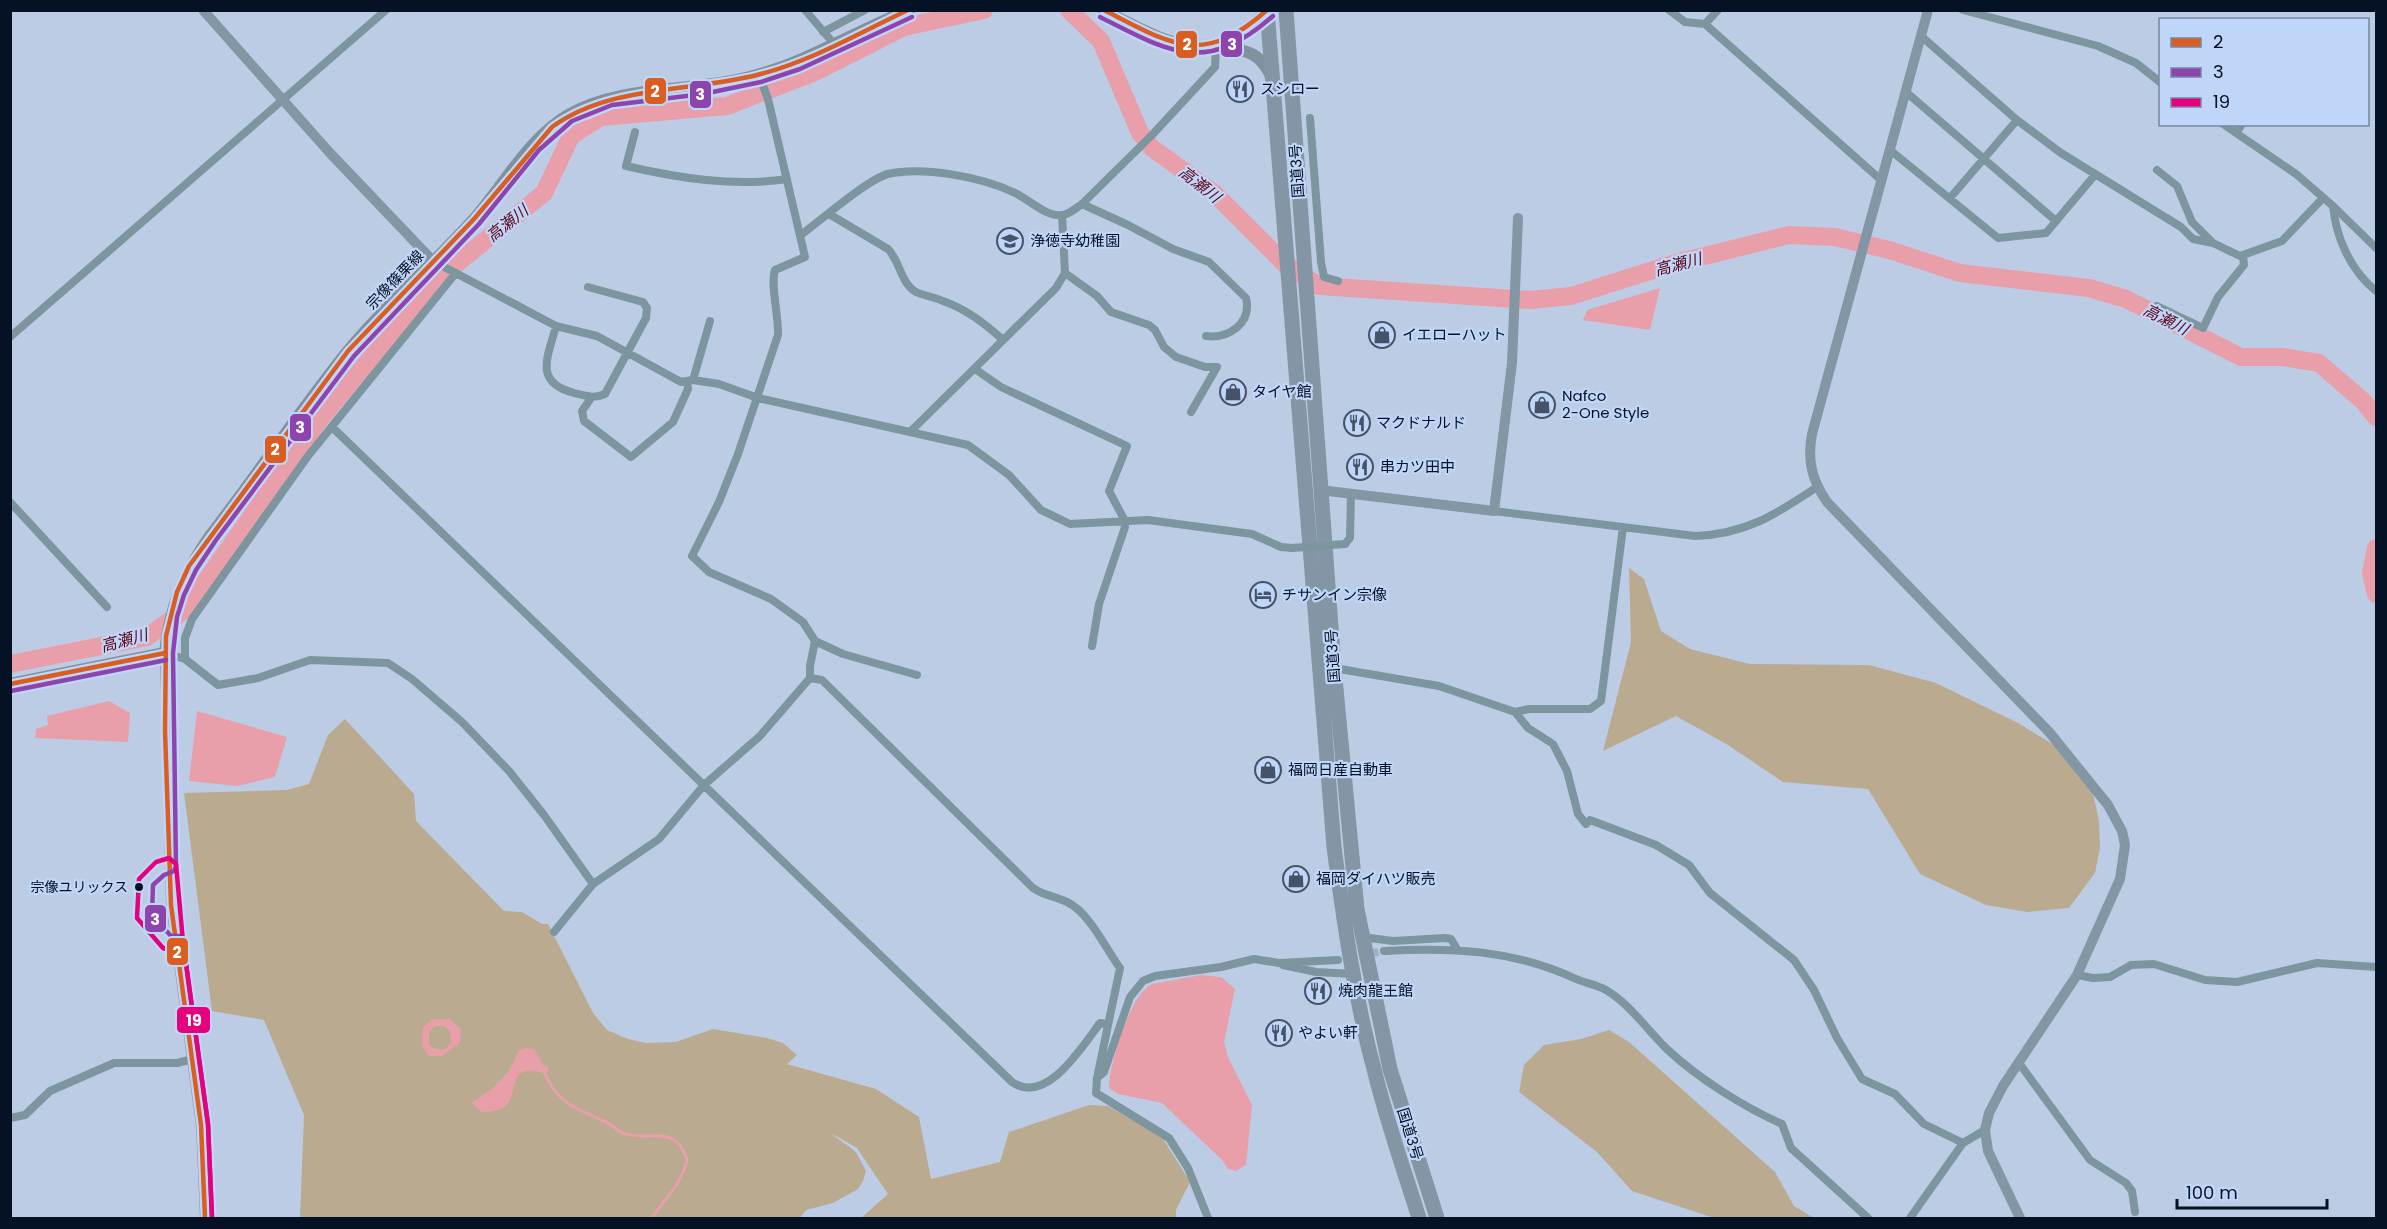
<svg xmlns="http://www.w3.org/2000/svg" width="2387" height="1229" viewBox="0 0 2387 1229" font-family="Poppins,'Noto Sans JP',sans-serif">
	<rect width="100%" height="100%" fill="#bdcce5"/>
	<!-- green -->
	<path fill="#baaa8f" d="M 1629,568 L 1644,579 L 1661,631 L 1690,649 L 1750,664 L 1869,665 L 1936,683 L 2018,723 L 2067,753 L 2089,775 L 2099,821 L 2100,848 L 2095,873 L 2069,908 L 2027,912 L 1986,905 L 1920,874 L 1868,789 L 1783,782 L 1728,745 L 1676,716 L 1603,751 L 1631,642 Z
		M 345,719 L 414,794 L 416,821 L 504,911 L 522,912 L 542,924 L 548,924 L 593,1013 L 607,1030 L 628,1039 L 646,1043 L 676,1042 L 713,1029 L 767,1038 L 783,1043 L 797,1055 L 787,1064 L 876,1089 L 919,1117 L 931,1179 L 1000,1162 L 1009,1132 L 1089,1105 L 1108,1106 L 1162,1137 L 1190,1182 L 1176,1210 L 1176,1218 L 861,1218 L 888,1194 L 857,1148 L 829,1132 L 856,1152 L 866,1171 L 863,1181 L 858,1189 L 833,1203 L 806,1210 L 800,1218 L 300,1218 L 304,1115 L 264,1020 L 212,1011 L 184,793 L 287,790 L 309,784 L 328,735 Z
		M 1609,1030 L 1629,1042 L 1775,1172 L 1794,1206 L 1814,1218 L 1714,1218 L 1632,1191 L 1597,1152 L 1519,1092 L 1524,1065 L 1544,1045 L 1581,1039 Z"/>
	<!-- water -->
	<path fill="#e89faa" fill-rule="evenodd" d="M 1660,288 L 1650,330 L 1583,320 L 1587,310 Z
		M 109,701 L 130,713 L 128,742 L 35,738 L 36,729 L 48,725 L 47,716 Z
		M 197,711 L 287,737 L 275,777 L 237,786 L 189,781 Z
		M 1201,975 L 1221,977 L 1235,989 L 1224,1042 L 1228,1057 L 1252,1105 L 1246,1165 L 1236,1171 L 1228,1169 L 1222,1160 L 1162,1103 L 1118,1094 L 1109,1088 C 1109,1065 1130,994 1152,984 Z
		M 432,1019 L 449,1019 L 461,1029 L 460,1043 L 442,1056 L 429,1056 L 422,1046 L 423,1027 ZM 435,1026 L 444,1026 L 450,1031 L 451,1042 L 446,1049 L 435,1049 L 429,1044 L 429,1032 Z
		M 528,1048 L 534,1049 L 544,1066 L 548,1067 L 548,1072 C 539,1075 531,1066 521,1073 C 507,1083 523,1113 482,1112 L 472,1103 L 493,1088 L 509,1071 L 519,1050 Z"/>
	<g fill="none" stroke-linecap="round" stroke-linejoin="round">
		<!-- stream -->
		<path stroke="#e89faa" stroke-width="3" d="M 544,1072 C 560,1106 574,1107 606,1122 C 613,1125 618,1132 625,1134 C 652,1141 676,1124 687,1160 C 681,1186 665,1198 652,1218"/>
		<!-- river -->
		<path stroke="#e89faa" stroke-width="18" d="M 1069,10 L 1101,41 L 1140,133 L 1152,148 L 1214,193 L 1287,266 L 1319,286 L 1531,300 L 1571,296 L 1672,264 L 1789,235 L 1835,237 L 1889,250 L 1960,273 L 2089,288 L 2126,299 L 2241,357 L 2283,357 L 2319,363 L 2363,401 L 2376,417
			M 2376,548 L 2371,573 L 2376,594
			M 10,664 L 147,637 L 186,609 L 320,419 L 435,281 L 544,193 L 571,136 L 601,117 L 727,106 L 815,72 L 904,27 L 984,10"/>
		<!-- street-tunnel -->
		<path stroke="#a1b0c8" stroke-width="8" stroke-dasharray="8 4" stroke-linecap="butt" d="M 1347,958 L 1384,951"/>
		<!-- street -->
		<path stroke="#7c959f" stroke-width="8" d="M 805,10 L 835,45
			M 1669,10 L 1685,22 L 1705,24 L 1881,180
			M 1963,10 L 2098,46 L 2136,63 L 2160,82
			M 1705,24 L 1718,10
			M 823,32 L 865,10
			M 1921,36 L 2017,120 L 2061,153 L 2181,227 L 2193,239 L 2213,243 L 2240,256 L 2282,241 L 2323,198
			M 759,75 L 768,99 L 805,257 L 775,270 C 770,285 779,316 778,335 L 738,454 L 719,502 L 692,556 L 709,572 L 771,599 L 803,622 L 815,641 L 843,654 L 917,675
			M 1906,92 L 2056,221
			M 1310,118 L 1321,262 L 1324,277 L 1338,281
			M 2223,124 L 2296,174 L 2333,206 C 2336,238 2351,271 2376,291
			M 635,132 L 626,166 C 678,178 734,187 787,179
			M 2236,133 L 2242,124
			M 1890,150 L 1998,238 L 2046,233 L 2094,176
			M 2157,170 L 2177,186 L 2192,222 L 2212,242
			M 1950,198 L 2017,120
			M 1082,204 L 1128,225 L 1173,249 L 1209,262 L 1246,298 C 1252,323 1229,339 1206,336
			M 2333,206 L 2376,248
			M 829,214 L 888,249 C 900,261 901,284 916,292 C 924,296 935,297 943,301 C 966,309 984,323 1002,339
			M 802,234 C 821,220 868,179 888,174 C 923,166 981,177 1013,192 C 1028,198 1045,217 1062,215 C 1069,215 1076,208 1082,204 L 1152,135 L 1215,67 L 1216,46
			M 433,261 L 556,326 L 597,336 L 681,382 L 693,380 L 719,384 L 758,398 L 968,445 L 1009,475 L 1041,510 L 1070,524 L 1148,520 L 1252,534 L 1281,547 L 1292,548
			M 1065,273 L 1097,296 L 1111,312 L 1149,325 L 1155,330 L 1164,347 L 1176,357 L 1205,367 L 1217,367 L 1191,412
			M 2157,306 L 2203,328 L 2218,297 L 2244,265 L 2243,255
			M 556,326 C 548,357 533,382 574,393 C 586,396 594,399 605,394 L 646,318 L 647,308 L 643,302 L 588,287
			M 10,337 L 386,10
			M 975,369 L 1001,387 L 1127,446 L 1109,491 L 1124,519 L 1125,527 L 1099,604 L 1092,646
			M 693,380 L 710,321
			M 591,398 L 582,411 L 584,421 L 631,457 L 673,422 L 688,389 L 687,381
			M 332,427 L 1012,1082 C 1046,1106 1082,1047 1100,1023 L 1108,1024
			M 911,431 L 1056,288 L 1065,273 L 1062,215
			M 10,502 L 107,607
			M 1494,511 L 1695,536 C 1746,534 1775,515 1817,487
			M 1345,544 L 1350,538 L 1351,493
			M 165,653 L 185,659 L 218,685 L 258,678 L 310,660 L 388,663 L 412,679 L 462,722 L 509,771 L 544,815 L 593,884
			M 185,659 L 185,638 L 192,619 L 308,456 L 455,274
			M 1334,668 L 1439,686 L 1515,712 L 1529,709 L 1590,709 L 1601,701 L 1623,527
			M 810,678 L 822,680 L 1033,888 C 1044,896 1055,896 1067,902 C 1089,912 1106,949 1120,968 L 1097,1078 L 1096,1093 L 1169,1138 L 1188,1168 L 1208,1218
			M 1515,712 L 1528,728 L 1553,744 L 1567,771 L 1578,814 L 1586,824 L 1590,820 L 1656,845 L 1689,865 L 1710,893 L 1794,960 L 1814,990 L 1837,1038 L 1862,1079 L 1895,1094 L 1924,1124 L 1963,1143
			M 554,932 L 593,884 L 659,839 L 704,785 L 760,736 L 810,678 L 810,666 L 815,641
			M 1362,937 L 1393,941 L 1445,938 L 1451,939 L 1457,949
			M 1384,951 C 1452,947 1514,950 1576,979 C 1585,983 1597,985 1606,990 C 1630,1004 1648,1031 1668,1050 C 1699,1079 1744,1107 1782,1124 L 1791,1148 L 1868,1218
			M 1283,965 L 1316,972 L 1353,974
			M 2077,975 L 2093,978 L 2110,977 L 2131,965 L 2154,964 L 2205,980 L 2237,982 L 2317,963 L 2376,967
			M 2019,1063 L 2090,1160 L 2126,1183 L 2132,1191 L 2135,1212
			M 1097,1078 L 1104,1072 L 1130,997 L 1143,981 L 1155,976 L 1221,967 L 1254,959 L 1279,963 L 1338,960
			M 10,1118 L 25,1115 L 50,1091 L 114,1063 L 177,1063 L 193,1059
			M 1910,1218 L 1963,1143 L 1985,1130"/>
		<!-- secondary -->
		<path stroke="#8296a4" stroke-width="10" d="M 203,10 L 330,153 L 433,261
			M 1928,10 L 1812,434 C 1807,461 1812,480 1827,502 L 2050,733 L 2108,805 L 2122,831 L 2125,845 L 2120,879 L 2077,975 L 2003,1086 L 1989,1113 L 1985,1130 L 1988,1151 L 2020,1218
			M 1320,490 L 1494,511 L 1512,363 L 1518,218
			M 165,653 L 171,905 L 201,1125 L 205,1218"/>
		<!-- primary -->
		<path stroke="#80929e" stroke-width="12" d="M 1103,10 C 1168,43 1209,71 1268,10
			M 1217,46 C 1244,51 1258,49 1271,76
			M 10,684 L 165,653 C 169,609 184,573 210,536 C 257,475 299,412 347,352 C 386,304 433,265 474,219 C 504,185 529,137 570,114 C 624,84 696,93 757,75 C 811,60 858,30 909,10"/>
		<!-- highway -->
		<path stroke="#8496a5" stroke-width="15" d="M 1267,10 L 1334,847 C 1344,923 1355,999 1375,1073 C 1387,1122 1404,1170 1419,1218
			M 1286,10 L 1334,668 L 1357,909 L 1390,1069 L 1437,1218"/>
		<!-- street-bridge -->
		<path stroke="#7c959f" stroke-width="8" d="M 1292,548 L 1345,544"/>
		<defs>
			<path id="bus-1" d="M 1104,10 C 1172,45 1203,67 1267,10
				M 10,684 L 165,653
				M 205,1218 L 201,1125 L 171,905 L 165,731 L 166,636 L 177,592 L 189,566 L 348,351 L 474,219 L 552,127 C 609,85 690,92 757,75 C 810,62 859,33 908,10"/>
			<path id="bus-2" d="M 1100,17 C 1171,53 1206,75 1273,16
				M 11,691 L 166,660
				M 212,1218 L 208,1124 L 183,941 L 179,936 L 171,936 L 152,915 L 153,885 L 164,875 L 174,871 L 176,866 L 173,653 L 177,617 L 184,595 L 196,570 L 216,540 L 354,356 L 479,224 L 539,150 L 572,121 L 612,105 L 703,94 L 761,82 L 800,69 L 912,17"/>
			<path id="bus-3" d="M 169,950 L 163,948 L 137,918 L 139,879 L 156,862 L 169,858 L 176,864 L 183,942 L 208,1124 L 212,1218"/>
		</defs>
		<!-- bus-1 casing -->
		<use href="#bus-1" stroke="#c0d6f8" stroke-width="9"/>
		<!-- bus-2 casing -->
		<use href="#bus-2" stroke="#c0d6f8" stroke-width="9"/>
		<!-- bus-3 casing -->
		<use href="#bus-3" stroke="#c0d6f8" stroke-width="9"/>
		<!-- bus-1 -->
		<use href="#bus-1" stroke="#da5d22" stroke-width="4.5"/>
		<!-- bus-2 -->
		<use href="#bus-2" stroke="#8e44ad" stroke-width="4.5"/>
		<!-- bus-3 -->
		<use href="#bus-3" stroke="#e5007d" stroke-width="4.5"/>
	</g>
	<!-- icons -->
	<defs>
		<symbol id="restaurant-ring" viewBox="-11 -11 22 22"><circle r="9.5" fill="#c0d6f8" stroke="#455268" stroke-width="1.5"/><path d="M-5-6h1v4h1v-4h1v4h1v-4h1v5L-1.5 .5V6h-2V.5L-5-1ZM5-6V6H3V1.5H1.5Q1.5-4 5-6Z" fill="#455268"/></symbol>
		<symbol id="school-ring" viewBox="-11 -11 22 22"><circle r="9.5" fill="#c0d6f8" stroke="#455268" stroke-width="1.5"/><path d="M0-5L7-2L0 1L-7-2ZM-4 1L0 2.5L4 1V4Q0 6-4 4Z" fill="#455268"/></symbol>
		<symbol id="shop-ring" viewBox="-11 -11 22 22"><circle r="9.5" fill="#c0d6f8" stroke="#455268" stroke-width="1.5"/><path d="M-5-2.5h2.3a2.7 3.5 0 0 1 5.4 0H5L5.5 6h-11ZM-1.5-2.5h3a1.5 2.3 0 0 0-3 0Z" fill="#455268"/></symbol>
		<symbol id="hotel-ring" viewBox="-11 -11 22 22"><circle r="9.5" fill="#c0d6f8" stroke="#455268" stroke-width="1.5"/><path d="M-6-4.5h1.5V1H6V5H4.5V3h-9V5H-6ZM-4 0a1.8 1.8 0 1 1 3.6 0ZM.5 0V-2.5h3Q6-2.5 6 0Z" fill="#455268"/></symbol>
	</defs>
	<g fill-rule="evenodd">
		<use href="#restaurant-ring" x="1225" y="74" width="30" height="30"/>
		<use href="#school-ring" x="995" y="226" width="30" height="30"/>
		<use href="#shop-ring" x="1367" y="320" width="30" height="30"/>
		<use href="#shop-ring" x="1218" y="377" width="30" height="30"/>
		<use href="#shop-ring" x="1527" y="390" width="30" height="30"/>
		<use href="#restaurant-ring" x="1342" y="408" width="30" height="30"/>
		<use href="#restaurant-ring" x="1345" y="452" width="30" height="30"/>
		<use href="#hotel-ring" x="1248" y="580" width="30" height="30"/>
		<use href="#shop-ring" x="1253" y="755" width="30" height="30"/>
		<use href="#shop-ring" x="1281" y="864" width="30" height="30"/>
		<use href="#restaurant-ring" x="1303" y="976" width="30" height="30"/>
		<use href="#restaurant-ring" x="1264" y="1018" width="30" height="30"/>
	</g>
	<!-- markers -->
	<circle fill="#051124" stroke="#c0d6f8" stroke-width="2" cx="139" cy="887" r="5"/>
	<g text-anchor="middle" stroke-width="4.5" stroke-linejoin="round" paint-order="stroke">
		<!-- bus labels -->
		<g font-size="14" fill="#051124" stroke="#c0d6f8" text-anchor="end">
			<text x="128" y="892">宗像ユリックス</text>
		</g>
		<!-- poi labels -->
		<g font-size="15" fill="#051124" stroke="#c0d6f8" text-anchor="start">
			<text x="1260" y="94">スシロー</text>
			<text x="1030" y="246">浄徳寺幼稚園</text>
			<text x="1402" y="340">イエローハット</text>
			<text x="1252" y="397">タイヤ館</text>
			<text x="1562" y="401">Nafco<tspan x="1562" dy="17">2-One Style</tspan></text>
			<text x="1376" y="428">マクドナルド</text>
			<text x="1380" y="472">串カツ田中</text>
			<text x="1282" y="600">チサンイン宗像</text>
			<text x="1288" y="775">福岡日産自動車</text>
			<text x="1316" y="884">福岡ダイハツ販売</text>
			<text x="1338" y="996">焼肉龍王館</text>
			<text x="1298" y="1038">やよい軒</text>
		</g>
		<!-- street labels -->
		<g font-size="15" fill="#051124" stroke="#c0d6f8">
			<text transform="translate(1297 171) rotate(-94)" y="5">国道3号</text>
			<text transform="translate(395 280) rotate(-46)" y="5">宗像篠栗線</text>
			<text transform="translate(1333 656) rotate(-94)" y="5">国道3号</text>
			<text transform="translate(1410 1134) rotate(73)" y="5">国道3号</text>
		</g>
		<!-- water labels -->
		<g font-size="16" font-style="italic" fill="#5e0618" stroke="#c0d6f8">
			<text transform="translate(1200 184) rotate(38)" y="6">高瀬川</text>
			<text transform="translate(507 223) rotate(-39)" y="6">高瀬川</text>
			<text transform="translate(1678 264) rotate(-15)" y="6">高瀬川</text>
			<text transform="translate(2166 319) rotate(27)" y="6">高瀬川</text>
			<text transform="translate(124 640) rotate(-15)" y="6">高瀬川</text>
		</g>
	</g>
	<g stroke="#c0d6f8" stroke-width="2">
		<rect x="1220" y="30" width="23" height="28" rx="6" fill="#8e44ad"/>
		<rect x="1175" y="30" width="23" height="29" rx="6" fill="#da5d22"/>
		<rect x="644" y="77" width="23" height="28" rx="6" fill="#da5d22"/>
		<rect x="689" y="80" width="23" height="29" rx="6" fill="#8e44ad"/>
		<rect x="289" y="413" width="23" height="29" rx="6" fill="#8e44ad"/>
		<rect x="264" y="435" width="23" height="29" rx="6" fill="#da5d22"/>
		<rect x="144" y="904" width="23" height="29" rx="6" fill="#8e44ad"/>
		<rect x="166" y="937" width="23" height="29" rx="6" fill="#da5d22"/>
		<rect x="176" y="1006" width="35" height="28" rx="6" fill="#e5007d"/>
	</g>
	<g font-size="16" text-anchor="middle" font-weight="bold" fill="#fff">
		<text x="1232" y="50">3</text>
		<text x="1187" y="50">2</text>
		<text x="655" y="97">2</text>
		<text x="700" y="100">3</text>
		<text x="300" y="433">3</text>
		<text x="275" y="455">2</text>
		<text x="155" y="925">3</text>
		<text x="177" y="958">2</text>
		<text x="194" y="1026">19</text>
	</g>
	<!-- border -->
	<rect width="2387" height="1229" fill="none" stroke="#051124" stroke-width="24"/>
	<!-- legend -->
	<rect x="2159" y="18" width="210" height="108" fill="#c0d6f8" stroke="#7587a3" stroke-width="1.5"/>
	<rect x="2171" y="38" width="30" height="9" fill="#da5d22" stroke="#7587a3" stroke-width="1.5"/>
	<text x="2213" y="48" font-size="18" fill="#051124">2</text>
	<rect x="2171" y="68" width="30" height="9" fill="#8e44ad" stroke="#7587a3" stroke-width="1.5"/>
	<text x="2213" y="78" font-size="18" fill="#051124">3</text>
	<rect x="2171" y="98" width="30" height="9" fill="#e5007d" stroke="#7587a3" stroke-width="1.5"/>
	<text x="2213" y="108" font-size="18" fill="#051124">19</text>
	<!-- scale -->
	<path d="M2177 1199v9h150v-9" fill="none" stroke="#051124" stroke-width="3"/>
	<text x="2186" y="1199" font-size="18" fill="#051124" stroke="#c0d6f8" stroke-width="4.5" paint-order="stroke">100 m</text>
</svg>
